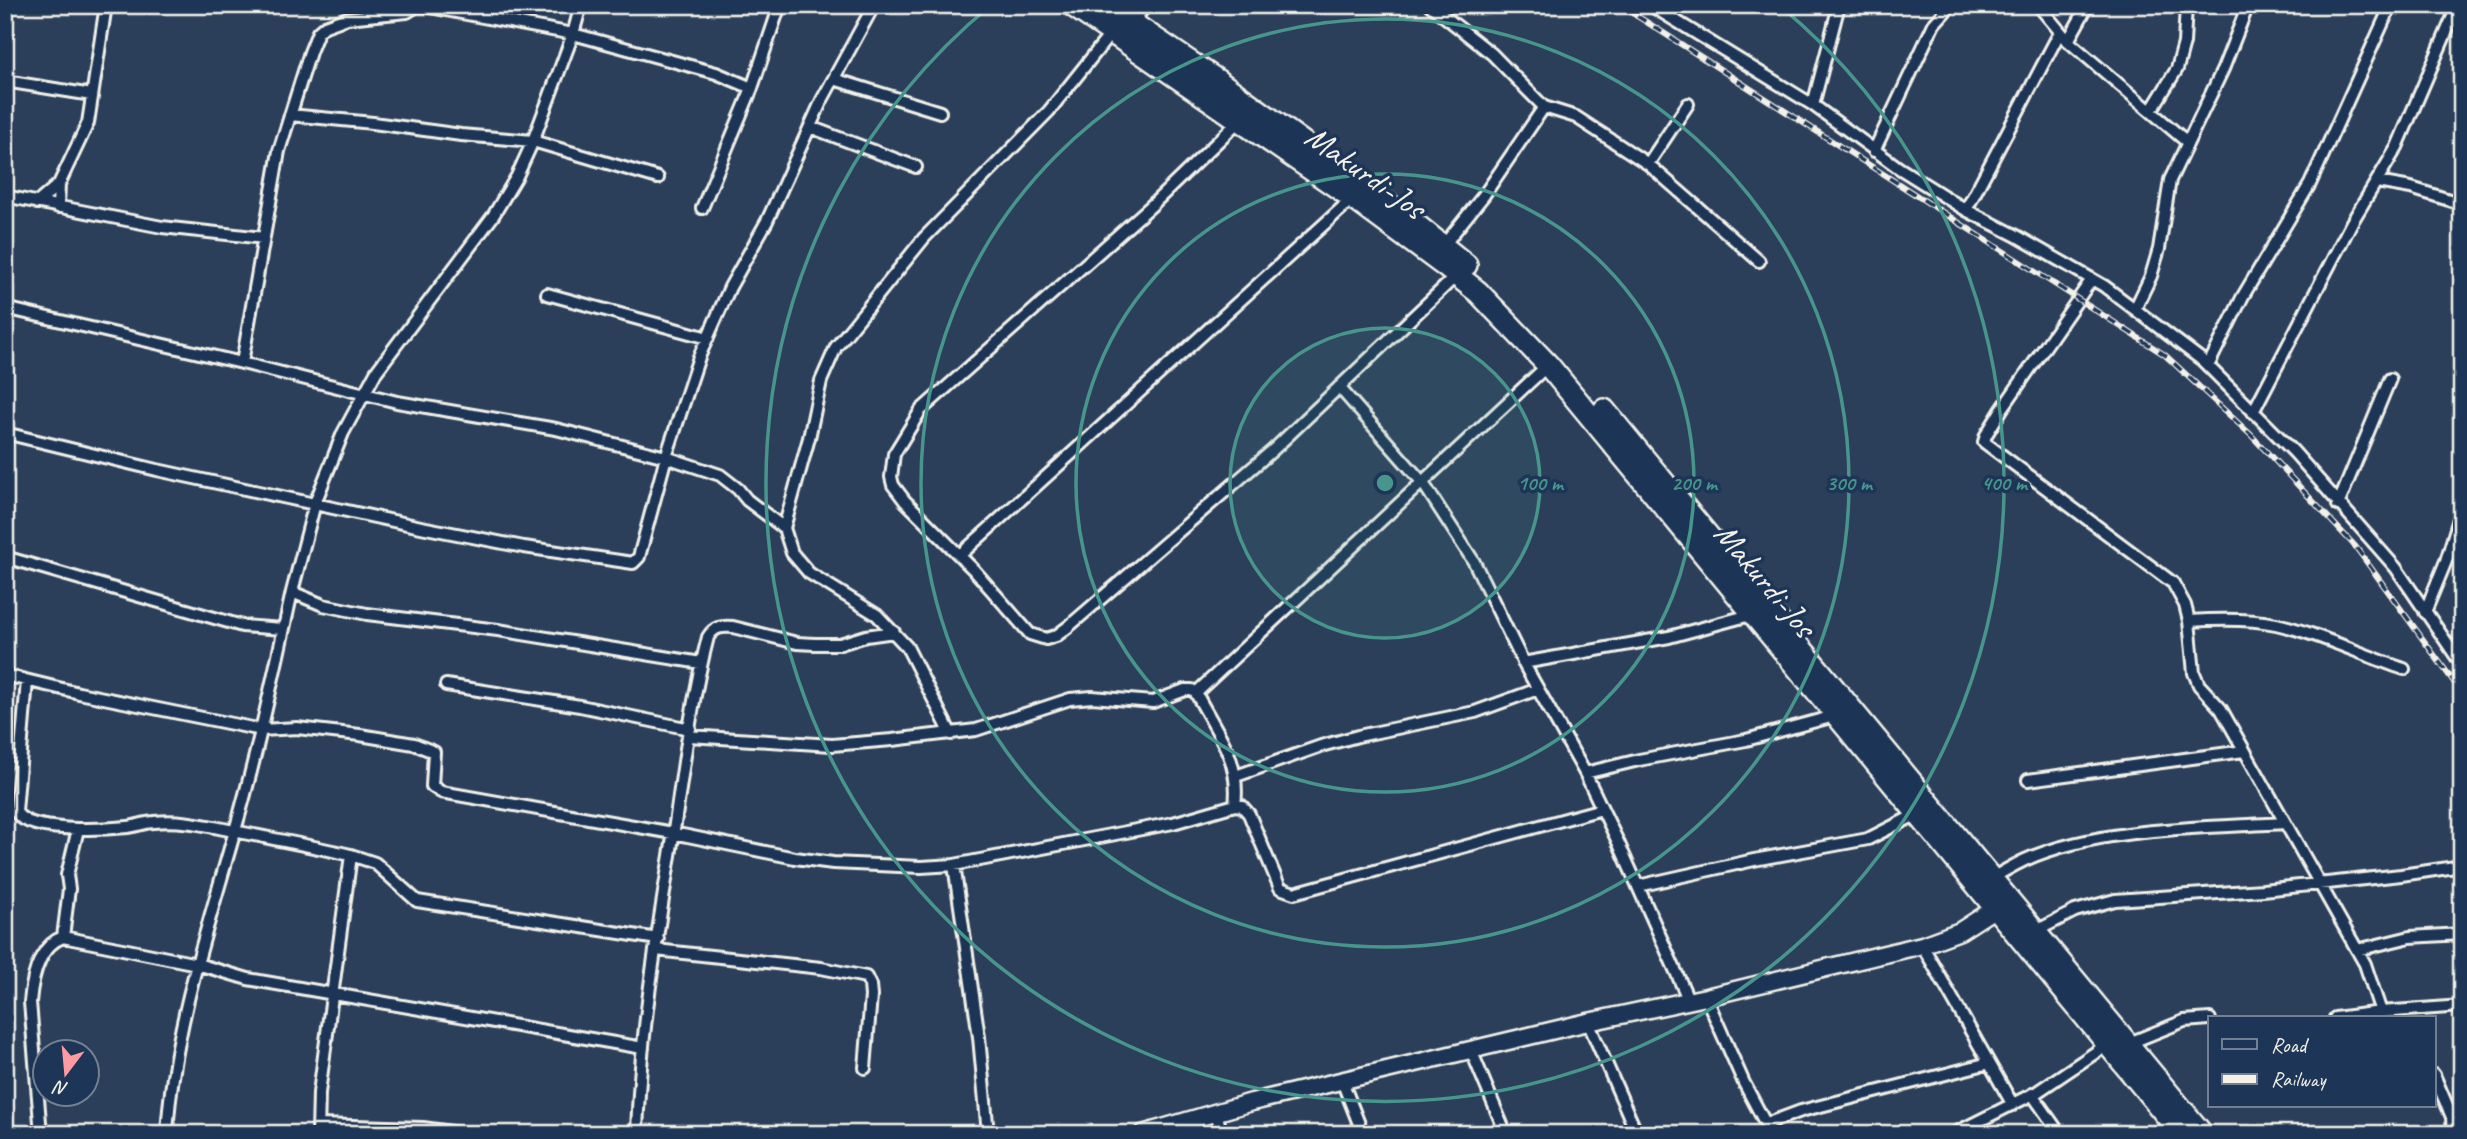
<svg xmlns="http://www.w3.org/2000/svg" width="2467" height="1139" viewBox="0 0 2467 1139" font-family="Caveat,sans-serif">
	<rect width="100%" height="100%" fill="#2b3f5b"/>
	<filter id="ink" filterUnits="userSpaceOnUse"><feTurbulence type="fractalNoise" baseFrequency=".0143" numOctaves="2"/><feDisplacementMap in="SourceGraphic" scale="14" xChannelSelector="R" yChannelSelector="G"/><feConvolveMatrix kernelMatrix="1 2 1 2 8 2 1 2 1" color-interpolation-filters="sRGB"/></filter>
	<g filter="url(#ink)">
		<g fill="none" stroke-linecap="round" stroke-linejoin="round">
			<defs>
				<path id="street" d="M 419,5 L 573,34 L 716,73 L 752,88
					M 581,5 L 573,34 L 533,141 L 517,176 L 493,216 L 376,372 L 343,433 L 315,503 L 292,592 L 323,605 L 367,614 L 498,630 L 701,663
					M 1430,5 L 1492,54 L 1544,107 L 1576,117 L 1648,164 L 1759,261
					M 1650,5 L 1813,105 L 1899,168 L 1966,210 L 2015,235 L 2104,286 L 2202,360 L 2294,452 L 2396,568 L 2462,665
					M 2038,5 L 2068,41 L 2187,142
					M 1132,23 L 1146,5
					M 2068,41 L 2088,5
					M 834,79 L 940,112
					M 5,81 L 92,95
					M 1813,105 L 1839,5
					M 2151,111 L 2177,69 L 2184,43 L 2186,5
					M 290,115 L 373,123 L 461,135 L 533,141 L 658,178
					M 1241,119 L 1151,206 L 921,410 L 894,454 L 891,477 L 893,485 L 905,501 L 974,570 L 1030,634 L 1046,639 L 1056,636 L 1068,627 L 1273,450 L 1457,275
					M 810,127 L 916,167
					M 1874,151 L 1934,24 L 1951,5
					M 1648,164 L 1688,104
					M 2377,182 L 2411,188 L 2462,204
					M 5,196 L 162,227 L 264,238
					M 37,203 L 59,184
					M 58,207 L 59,184 L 88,123 L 106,5
					M 702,208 L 752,88 L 780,5
					M 1966,210 L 2060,32
					M 1443,246 L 1484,195 L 1544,107
					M 2092,279 L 2002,409 L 1986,435 L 1984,442 L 2173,583 L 2185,605 L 2189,621 L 2194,673 L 2199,685 L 2221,709 L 2365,964 L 2381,1012
					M 547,294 L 708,338
					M 5,308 L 242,363 L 397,402 L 556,429 L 666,457 L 720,475 L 738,489 L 747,500 L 784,528 L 792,553 L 809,573 L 877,615 L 907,647 L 951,734
					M 2135,309 L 2151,276 L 2159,249 L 2170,180 L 2223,69 L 2248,5
					M 242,363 L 279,151 L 310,52 L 318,32 L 325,26 L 347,18 L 407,12 L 418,5
					M 2208,366 L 2243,296 L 2310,184 L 2391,5
					M 1339,387 L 1423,483 L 1474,562 L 1525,666 L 1585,773 L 1619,844 L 1689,1001
					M 2253,412 L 2352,222 L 2397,147 L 2458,5
					M 5,433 L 157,470 L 421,527 L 524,547 L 633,563 L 639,557 L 666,457 L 699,357 L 730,287 L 767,221 L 822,100 L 874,5
					M 2338,505 L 2390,379
					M 784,528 L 809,438 L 821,381 L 836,347 L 924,238 L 1049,111 L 1112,32
					M 960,555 L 1353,198
					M 5,557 L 242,626 L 283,629
					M 2425,612 L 2446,561 L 2462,509
					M 2189,621 C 2218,619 2248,618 2276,624 C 2320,634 2362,655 2404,669
					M 1523,663 L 1669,637 L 1754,614
					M 5,675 L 79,693 L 262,730 L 297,728 L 360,735 L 414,744 L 434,752 L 432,786 L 441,792 L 673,833 L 795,858 L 833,863 L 921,867 L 954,865 L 1173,823 L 1235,805 L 1242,806 L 1249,814 L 1280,888 L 1294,893 L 1602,809
					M 27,681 L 16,811 C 24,834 106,829 128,827 C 137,826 146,822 154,822 C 182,819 208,826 234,831 C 273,839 312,846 351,855
					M 446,685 L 580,706 L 690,729
					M 1196,693 L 1548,365
					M 689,736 L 832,745 L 892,740 L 976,730 L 1070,699 L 1092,697 L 1153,702 L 1185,690 L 1192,690 L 1196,693 C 1216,732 1241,759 1235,805
					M 1585,773 L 1639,760 L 1746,740 L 1838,715
					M 1236,776 L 1321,746 L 1358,736 L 1475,712 L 1538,689
					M 2028,780 L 2244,751
					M 954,865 L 979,1037 L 988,1134
					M 1992,878 C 2003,872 2014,865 2025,860 C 2098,827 2206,828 2285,823
					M 1638,886 L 1754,860 L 1868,839 L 1919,813
					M 2036,931 L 2075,911 L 2115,900 L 2263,890 L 2401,875 L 2462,866
					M 63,937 L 69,889 L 67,875 L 78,829
					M 1922,945 L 2013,1105
					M 656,950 L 821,968 L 866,977 L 870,985 L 871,996 L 865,1068
					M 2357,950 L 2410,937 L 2462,934
					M 1706,997 L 1744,1083 L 1771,1134
					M 2335,1018 L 2381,1012 L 2462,1006
					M 1588,1022 L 1637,1134
					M 2127,1044 L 2184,1021 L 2210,1019
					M 1471,1050 L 1506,1134
					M 2434,1075 L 2452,1117 L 2453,1134
					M 1342,1081 L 1363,1134
					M 2032,1094 L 2060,1134
					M 1216,1113 L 1222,1134
					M 1766,1124 L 1801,1111 L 1989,1063
					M 318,1125 L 423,1128 L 467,1134
					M 41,1134 L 30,1002 C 32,979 38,946 63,937 L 197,964 L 248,979 L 643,1048
					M 167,1134 C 173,1031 206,933 234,834 C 257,755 274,673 292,592
					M 318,1134 L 319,1093 L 351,855 L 375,863 L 417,901 L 658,939
					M 637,1134 C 640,1035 657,935 673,837 C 683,771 691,702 708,637 C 714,627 721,626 733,627 L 797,643 L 815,644 L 840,644 L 866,636 L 894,632
					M 1953,1134 L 2037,1092 L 2108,1044"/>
				<path id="secondary" d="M 1142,1134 L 1252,1102 L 1588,1022 L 1706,997 L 1922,945 L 1960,931 L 2005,902"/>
				<path id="highway" d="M 1072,5 L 1353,198 L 1445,266 L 1478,292 L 1548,365 L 2182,1134
					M 1105,5 L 1218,81 L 1410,220 L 1466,265
					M 1604,410 L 2202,1134"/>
			</defs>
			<!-- street casing -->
			<use href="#street" stroke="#f4f1e8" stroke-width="16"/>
			<!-- secondary casing -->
			<use href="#secondary" stroke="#f4f1e8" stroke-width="21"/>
			<!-- highway casing -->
			<use href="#highway" stroke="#f4f1e8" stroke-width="26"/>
			<!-- street -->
			<use href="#street" stroke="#1d3557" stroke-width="10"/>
			<!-- secondary -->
			<use href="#secondary" stroke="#1d3557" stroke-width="16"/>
			<!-- highway -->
			<use href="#highway" stroke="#1d3557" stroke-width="21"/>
			<defs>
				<path id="rail" d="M 1620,5 L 2165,355 L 2251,435 L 2355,546 L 2462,693"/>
			</defs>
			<!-- rail casing -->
			<use href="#rail" stroke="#f4f1e8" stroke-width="6"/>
			<!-- rail -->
			<use href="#rail" stroke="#1d3557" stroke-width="3.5" stroke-dasharray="10" stroke-linecap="butt"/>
		</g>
	</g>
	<!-- distance rings -->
	<circle cx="1385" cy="483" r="155" fill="#48958c" fill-opacity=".12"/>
	<g fill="none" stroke="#48958c" stroke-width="3.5">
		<circle cx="1385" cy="483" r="155"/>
		<circle cx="1385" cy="483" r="309"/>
		<circle cx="1385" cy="483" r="464"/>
		<path d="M1779 5A619 619 0 1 1 991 5"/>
	</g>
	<g text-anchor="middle" stroke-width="7" stroke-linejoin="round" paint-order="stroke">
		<!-- street labels -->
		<g font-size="33" fill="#f4f1e8" stroke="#1d3557">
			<text transform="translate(1366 171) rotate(35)" y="12">Makurdi-Jos</text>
			<text transform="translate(1766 579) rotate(50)" y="12">Makurdi-Jos</text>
		</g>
	</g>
	<circle cx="1385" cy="483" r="10" fill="#48958c" stroke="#1d3557" stroke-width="3.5"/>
	<g font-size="21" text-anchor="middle" font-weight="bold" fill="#48958c" stroke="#1d3557" stroke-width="7" stroke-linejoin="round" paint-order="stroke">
		<text x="1540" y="490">100 m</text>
		<text x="1694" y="490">200 m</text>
		<text x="1849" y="490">300 m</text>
		<text x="2004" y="490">400 m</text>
	</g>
	<!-- margin -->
	<rect width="2467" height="1139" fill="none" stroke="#1d3557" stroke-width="28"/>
	<rect x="14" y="14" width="2439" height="1111" fill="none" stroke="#f4f1e8" stroke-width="2.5" filter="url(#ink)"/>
	<!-- legend -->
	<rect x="2208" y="1016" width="228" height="91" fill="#1d3557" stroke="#738091" stroke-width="2"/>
	<rect x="2222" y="1039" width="35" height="10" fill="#1d3557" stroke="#738091" stroke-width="2"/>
	<text x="2271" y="1052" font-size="21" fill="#f4f1e8">Road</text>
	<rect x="2222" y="1074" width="35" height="10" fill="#f4f1e8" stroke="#738091" stroke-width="2"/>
	<text x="2271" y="1086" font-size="21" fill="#f4f1e8">Railway</text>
	<!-- north arrow -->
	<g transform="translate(66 1073) rotate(196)"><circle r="33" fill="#1d3557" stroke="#738091" stroke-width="2"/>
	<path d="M0-5L12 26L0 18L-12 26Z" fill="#ff9aa2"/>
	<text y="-10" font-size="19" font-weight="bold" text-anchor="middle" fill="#f4f1e8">N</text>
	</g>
</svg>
